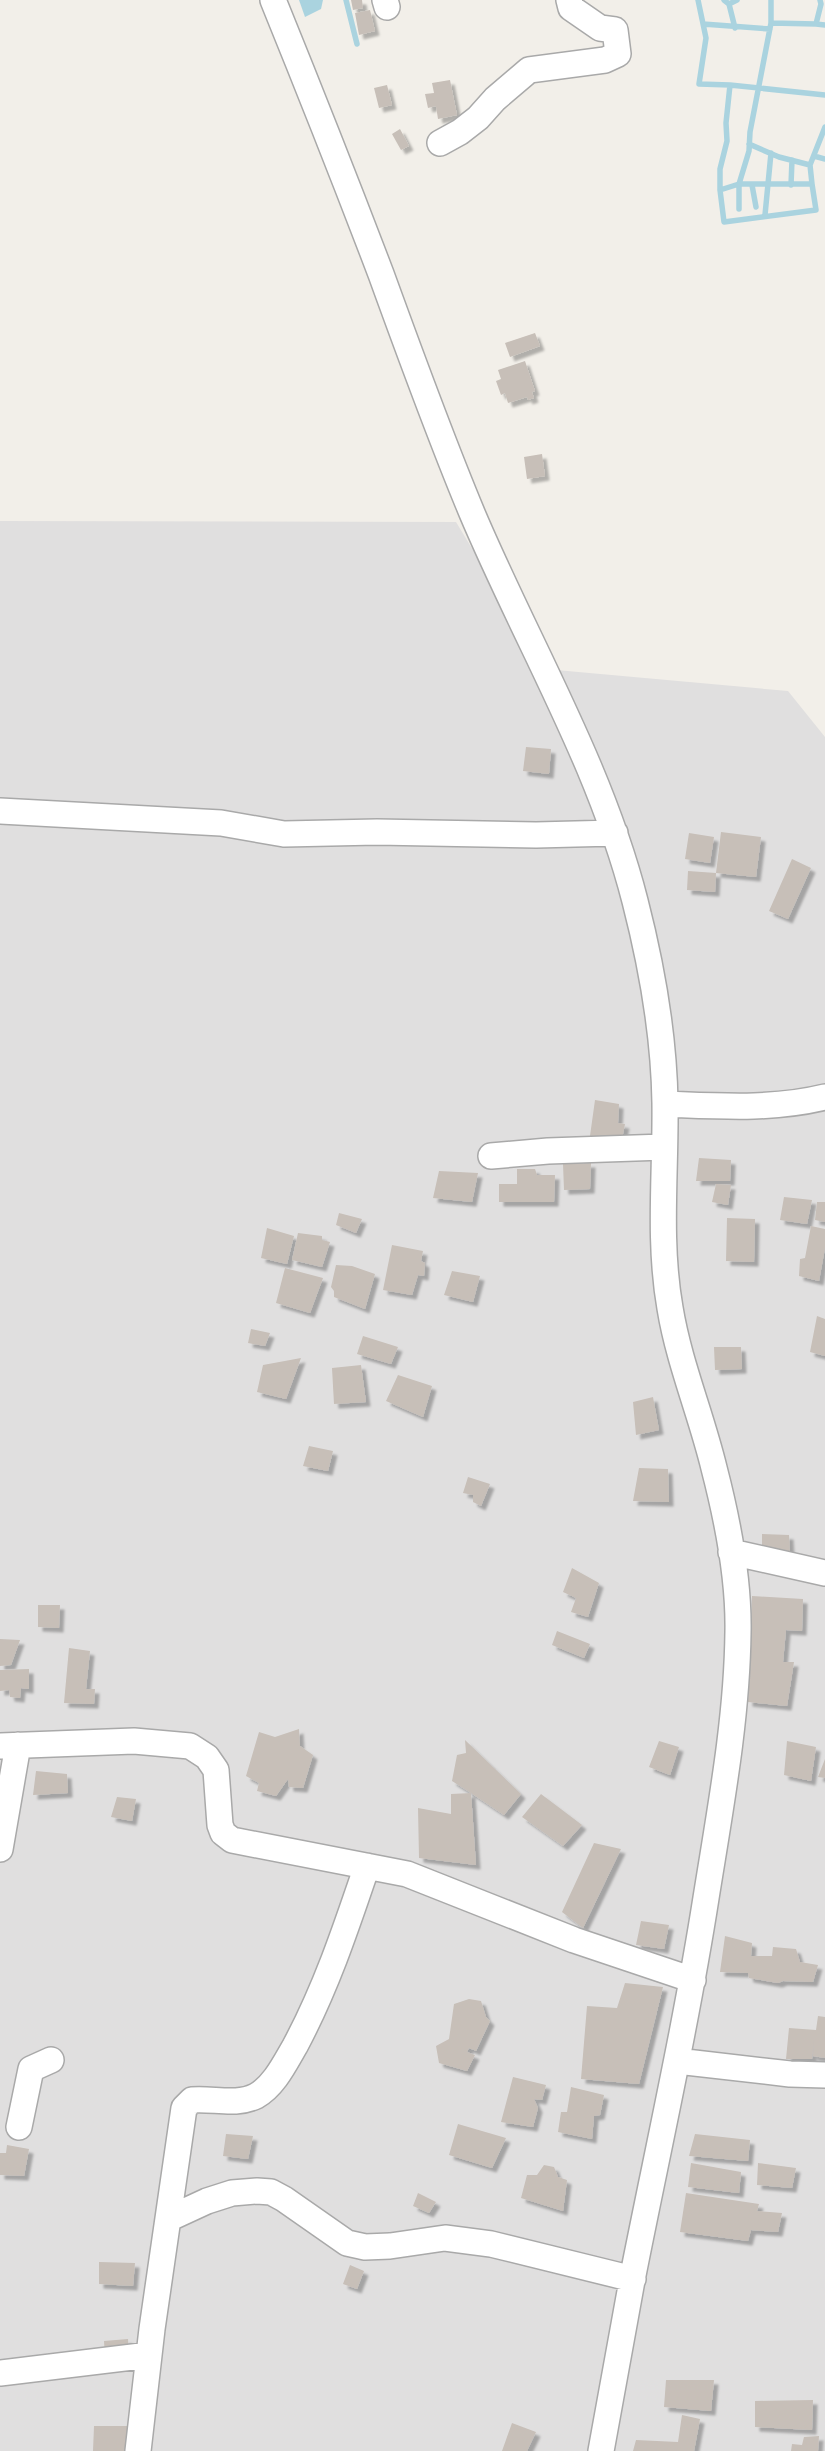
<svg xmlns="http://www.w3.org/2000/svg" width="825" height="2451" viewBox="0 0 825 2451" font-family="'Nunito Sans',sans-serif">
	<defs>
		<filter id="shadow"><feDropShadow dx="4.5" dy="4.5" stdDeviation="1" flood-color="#0004"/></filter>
	</defs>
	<rect width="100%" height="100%" fill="#f2efe9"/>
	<!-- residential -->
	<path fill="#e0dfdf" d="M 0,521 L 456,522 L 545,669 L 788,691 L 825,737 L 825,2451 L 0,2451 Z"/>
	<!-- water -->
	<path fill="#aad3df" d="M 299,0 L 323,0 L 321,9 L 305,17 Z"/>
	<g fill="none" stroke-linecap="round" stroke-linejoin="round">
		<!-- stream -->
		<path stroke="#aad3df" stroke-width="5.5" d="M 346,0 L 357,44
			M 698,0 L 706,38 L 699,84 L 730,85 L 825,95
			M 724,0 L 729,4 L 737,0
			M 820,0 L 821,4 L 816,24 L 825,25
			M 729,4 L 735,28
			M 771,23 L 816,24
			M 703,24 L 770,29
			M 730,85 L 726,123 L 727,141 L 720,169 L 720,190 L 739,184 L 749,151 L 750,132 L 771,23 L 771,0
			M 749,144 L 779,157 L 810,165 L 825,127
			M 814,156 L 825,159
			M 752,185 L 756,207
			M 791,185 L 792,160
			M 720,190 L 724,222 L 816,210 L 812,184
			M 739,209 L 739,184 L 812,184 L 810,165
			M 765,215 L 771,153"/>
	</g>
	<!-- building -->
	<path fill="#c7bfb8" filter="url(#shadow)" d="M 351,0 L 362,0 L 363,8 L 353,10 Z
		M 370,10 L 375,31 L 359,35 L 355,13 Z
		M 450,80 L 457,115 L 438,119 L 436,106 L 428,108 L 425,94 L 434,93 L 432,83 Z
		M 387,85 L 392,105 L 379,108 L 374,88 Z
		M 400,129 L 409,146 L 401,150 L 392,134 Z
		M 535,333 L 540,346 L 510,357 L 505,343 Z
		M 525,361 L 535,391 L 532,392 L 534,398 L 528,400 L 527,397 L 508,403 L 505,393 L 501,395 L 496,381 L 501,379 L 498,370 Z
		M 542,454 L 545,476 L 527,479 L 524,457 Z
		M 526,747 L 551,749 L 549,774 L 523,771 Z
		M 721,832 L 761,837 L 756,877 L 716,873 Z
		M 689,833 L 714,837 L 710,863 L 685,859 Z
		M 792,859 L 811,868 L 788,919 L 769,911 Z
		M 688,871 L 716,873 L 715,892 L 687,890 Z
		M 595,1100 L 619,1104 L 618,1123 L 625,1124 L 622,1139 L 590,1136 Z
		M 699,1158 L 731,1160 L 730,1181 L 696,1181 Z
		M 591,1163 L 590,1189 L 564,1190 L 563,1164 Z
		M 517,1169 L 535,1169 L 537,1175 L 555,1175 L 554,1202 L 499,1202 L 499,1184 L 517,1184 Z
		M 439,1171 L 478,1173 L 472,1202 L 433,1198 Z
		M 716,1184 L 731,1185 L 728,1205 L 712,1202 Z
		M 784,1197 L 812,1200 L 807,1224 L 780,1220 Z
		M 817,1202 L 825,1202 L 825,1222 L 815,1220 Z
		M 339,1213 L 362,1219 L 356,1233 L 336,1225 Z
		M 727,1218 L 755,1219 L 754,1262 L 726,1261 Z
		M 811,1226 L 825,1229 L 825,1248 L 819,1281 L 799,1276 L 800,1259 L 805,1258 Z
		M 267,1228 L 294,1236 L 287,1264 L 261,1258 Z
		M 298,1233 L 322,1236 L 322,1240 L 330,1242 L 322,1267 L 292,1260 Z
		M 392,1245 L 423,1251 L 421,1261 L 425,1263 L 424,1276 L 418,1275 L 412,1295 L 383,1290 Z
		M 336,1265 L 352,1266 L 375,1274 L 365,1309 L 334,1297 L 334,1291 L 331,1287 Z
		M 285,1268 L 323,1278 L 310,1313 L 276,1303 Z
		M 452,1271 L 480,1276 L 473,1302 L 444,1295 Z
		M 817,1316 L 825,1319 L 825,1356 L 810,1352 Z
		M 251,1329 L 270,1333 L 265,1346 L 248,1343 Z
		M 363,1336 L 398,1347 L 391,1364 L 357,1354 Z
		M 714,1347 L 741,1347 L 742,1369 L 715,1370 Z
		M 301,1358 L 286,1399 L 257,1392 L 263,1365 Z
		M 361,1365 L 366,1402 L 334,1404 L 332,1368 Z
		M 398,1375 L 432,1386 L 423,1417 L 386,1401 Z
		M 653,1397 L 659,1430 L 636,1435 L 633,1402 Z
		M 309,1446 L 333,1451 L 328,1471 L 303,1466 Z
		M 639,1468 L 668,1469 L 669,1502 L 633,1501 Z
		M 468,1477 L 490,1484 L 481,1506 L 473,1502 L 473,1495 L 463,1493 Z
		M 762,1534 L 789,1535 L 790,1553 L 762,1553 Z
		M 572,1568 L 599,1583 L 588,1617 L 571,1612 L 576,1598 L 563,1592 Z
		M 752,1596 L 803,1599 L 802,1631 L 786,1630 L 783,1662 L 794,1662 L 787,1706 L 748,1702 Z
		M 38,1605 L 60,1605 L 59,1628 L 38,1627 Z
		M 557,1631 L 590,1644 L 584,1658 L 552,1645 Z
		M 0,1639 L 20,1640 L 11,1665 L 0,1666 Z
		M 69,1648 L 90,1651 L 86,1689 L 95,1689 L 94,1704 L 64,1703 Z
		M 29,1669 L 29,1689 L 21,1688 L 20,1698 L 10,1697 L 9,1690 L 0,1691 L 0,1670 Z
		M 299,1729 L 300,1746 L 313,1755 L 303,1788 L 289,1787 L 288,1779 L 276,1796 L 257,1791 L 259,1783 L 246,1776 L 259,1732 L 275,1737 Z
		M 465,1740 L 521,1794 L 504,1815 L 471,1793 L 476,1865 L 419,1858 L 418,1808 L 451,1814 L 451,1794 L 471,1793 L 452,1781 L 457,1755 L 466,1753 Z
		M 659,1741 L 679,1747 L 670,1775 L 649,1767 Z
		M 787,1741 L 816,1747 L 811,1781 L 784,1775 Z
		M 825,1759 L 825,1778 L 818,1777 Z
		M 36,1771 L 67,1774 L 68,1793 L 33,1795 Z
		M 541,1794 L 582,1825 L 563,1846 L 522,1817 Z
		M 117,1797 L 136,1799 L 132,1821 L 111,1817 Z
		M 594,1843 L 621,1849 L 583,1928 L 562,1912 Z
		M 641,1921 L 669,1925 L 664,1949 L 636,1945 Z
		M 725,1936 L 752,1943 L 751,1956 L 772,1956 L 773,1947 L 796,1949 L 800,1962 L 818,1965 L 813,1982 L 783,1981 L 778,1983 L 749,1978 L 748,1973 L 720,1972 Z
		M 625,1983 L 663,1987 L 639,2084 L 581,2079 L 587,2006 L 617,2008 Z
		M 469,1999 L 481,2001 L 486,2017 L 490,2021 L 476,2051 L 469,2048 L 467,2052 L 475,2055 L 467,2071 L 439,2063 L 436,2046 L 449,2039 L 454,2004 Z
		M 818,2016 L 825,2017 L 825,2058 L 813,2056 L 814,2041 L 812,2059 L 786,2059 L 789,2028 L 816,2030 Z
		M 513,2077 L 546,2085 L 542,2100 L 534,2099 L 538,2108 L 533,2127 L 501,2122 Z
		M 571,2087 L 604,2095 L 600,2115 L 594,2116 L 592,2139 L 558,2132 L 561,2112 L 567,2112 Z
		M 458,2124 L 506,2138 L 492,2168 L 449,2155 Z
		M 226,2134 L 253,2136 L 248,2159 L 223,2156 Z
		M 695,2134 L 750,2140 L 748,2161 L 689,2156 Z
		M 7,2145 L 29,2149 L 24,2176 L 0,2175 L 0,2153 L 6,2153 Z
		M 691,2163 L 741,2172 L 739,2193 L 688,2187 Z
		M 758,2163 L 796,2168 L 792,2188 L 757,2185 Z
		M 544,2165 L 554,2167 L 558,2177 L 567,2180 L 563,2211 L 521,2198 L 527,2175 L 537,2175 Z
		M 418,2193 L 436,2202 L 429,2213 L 413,2206 Z
		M 686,2193 L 759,2204 L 757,2211 L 782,2213 L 778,2232 L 751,2230 L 748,2241 L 680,2232 Z
		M 99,2262 L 135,2263 L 133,2286 L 99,2284 Z
		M 350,2265 L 364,2271 L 357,2289 L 343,2284 Z
		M 128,2339 L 129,2354 L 105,2358 L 104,2341 Z
		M 666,2380 L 714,2380 L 711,2411 L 664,2407 Z
		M 813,2400 L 812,2430 L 755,2427 L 755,2401 Z
		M 682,2415 L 700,2419 L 694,2451 L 633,2451 L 636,2440 L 678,2442 Z
		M 512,2423 L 536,2432 L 527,2451 L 502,2451 Z
		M 94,2426 L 131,2426 L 129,2451 L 93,2451 Z
		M 819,2436 L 818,2451 L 791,2451 L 792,2444 L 802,2445 L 804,2437 Z"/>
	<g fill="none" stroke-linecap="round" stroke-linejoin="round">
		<defs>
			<path id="minor" d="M 273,0 C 310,91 346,182 381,274 C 410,354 439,434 472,513 C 527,643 600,764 635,901 C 652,967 664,1035 665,1103 C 666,1171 658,1240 670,1308 C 679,1363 701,1414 714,1468 C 727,1518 739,1579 738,1632 C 737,1721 720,1810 706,1898 C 686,2025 658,2149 633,2275 C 622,2334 612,2392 601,2451
				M 385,0 L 387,7
				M 440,143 L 460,132 L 478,118 L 495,99 L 529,70 L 605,60 L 618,54 L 615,30 L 600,28 L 571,8 L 569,0
				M 0,811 L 221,823 L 284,834 L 377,832 L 536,835 L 615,833
				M 665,1104 C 719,1106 772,1110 825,1097
				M 491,1156 L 548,1151 L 664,1147
				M 731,1552 L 825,1573
				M 0,1746 L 134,1741 L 190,1746 L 207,1757 L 216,1770 L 220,1825 L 223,1833 L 232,1840 L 407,1874 L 574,1940 L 693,1980
				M 0,1849 L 18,1745
				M 677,2061 L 790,2074 L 825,2075
				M 19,2127 L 31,2069 L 51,2060
				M 168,2219 L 207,2201 L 232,2193 L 257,2191 L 271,2192 L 284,2199 L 347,2243 L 365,2247 L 390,2246 L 445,2238 L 491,2244 L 633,2279
				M 0,2373 L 149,2355
				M 138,2451 L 152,2329 L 184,2108 L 192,2100 C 213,2098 236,2106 256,2096 C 274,2086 285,2063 295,2046 C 326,1988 346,1928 367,1866"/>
		</defs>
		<!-- minor casing -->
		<use href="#minor" stroke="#a9a9a9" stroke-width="28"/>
		<!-- minor -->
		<use href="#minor" stroke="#fff" stroke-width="25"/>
	</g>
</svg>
